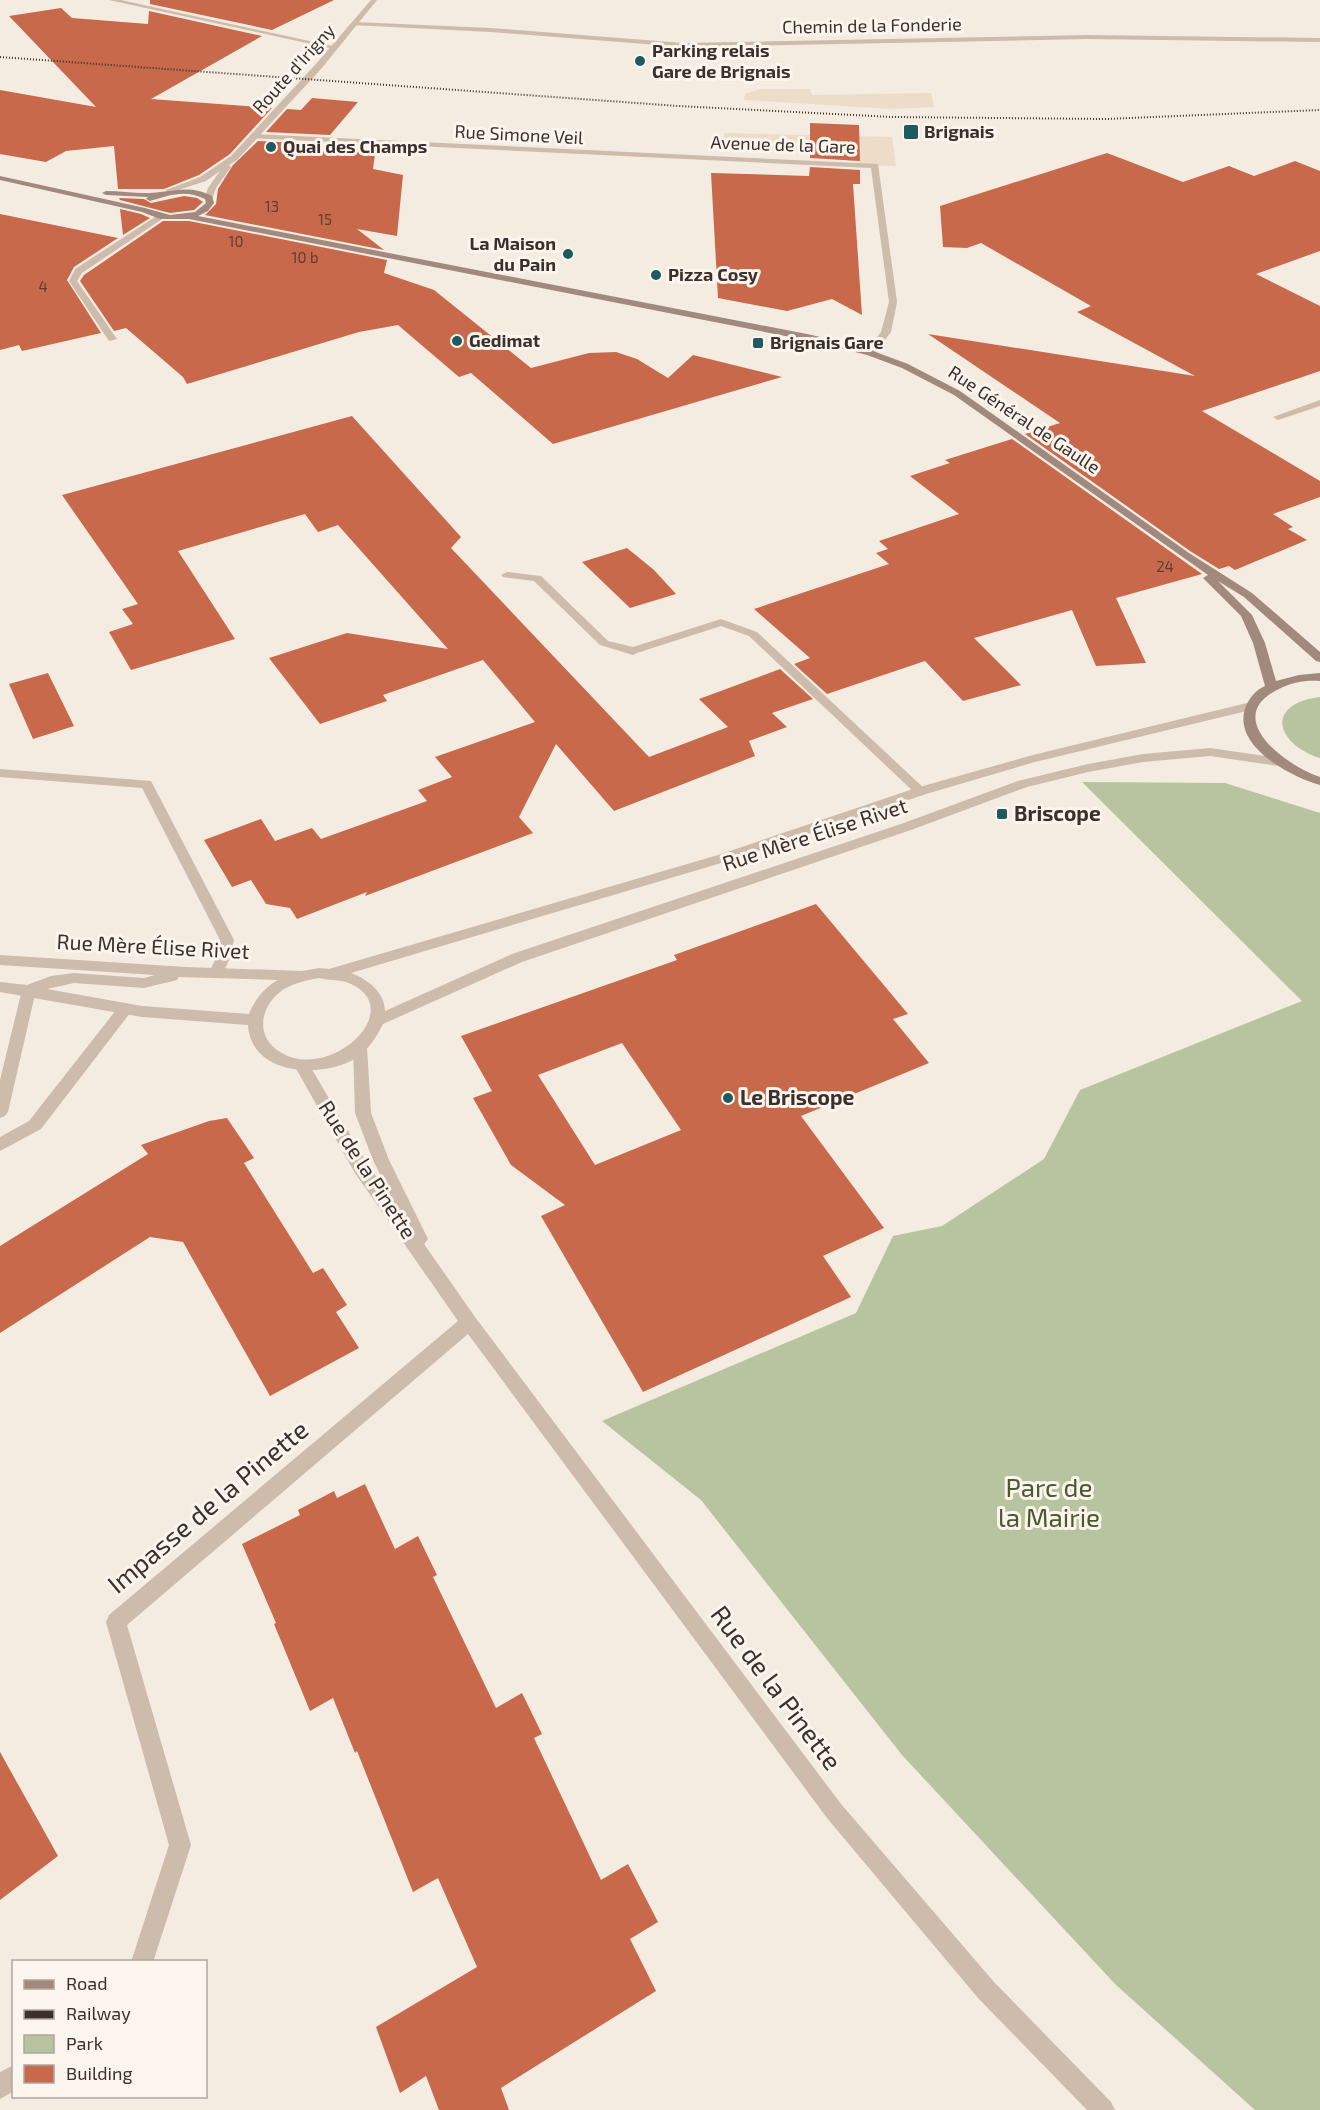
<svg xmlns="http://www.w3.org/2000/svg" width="1320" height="2110" viewBox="0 0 1320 2110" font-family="'Exo 2',sans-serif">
	<rect width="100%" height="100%" fill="#f4ebe1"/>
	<!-- green -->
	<path fill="#b8c4a0" d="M 1320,697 L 1320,758 C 1276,744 1264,704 1320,697 Z
		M 1082,782 L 1225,783 L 1320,813 L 1320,2110 L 1255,2110 L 1115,1984 L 902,1755 L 701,1500 L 602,1421 L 856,1313 L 893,1236 L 942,1226 L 1044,1159 L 1080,1090 L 1302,1001 Z"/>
	<!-- plaza -->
	<path fill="#ecdcc8" d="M 761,89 L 810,89 L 812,95 L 931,93 L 934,107 L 891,109 L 744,100 L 745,94 Z
		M 725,133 L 892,137 L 896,166 L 875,166 L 804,151 L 720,147 Z"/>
	<!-- building -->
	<path fill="#c8694b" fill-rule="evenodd" d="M 150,0 L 334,0 L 272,30 L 150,4 Z
		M 61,8 L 72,18 L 148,24 L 149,11 L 262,36 L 151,99 L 272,108 L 230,154 L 199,175 L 164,189 L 118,189 L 114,146 L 66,151 L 46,162 L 0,154 L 0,90 L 96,107 L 9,16 Z
		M 312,98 L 358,102 L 330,135 L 266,132 L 287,109 L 301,110 Z
		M 810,123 L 859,125 L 860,161 L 810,158 Z
		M 258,141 L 322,144 L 320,146 L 365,149 L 362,153 L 375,154 L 373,169 L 403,175 L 397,236 L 357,229 L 384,250 L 205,215 L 216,204 L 218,189 L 233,165 Z
		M 1107,153 L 1183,182 L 1229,166 L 1254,176 L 1295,161 L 1320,171 L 1320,251 L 1256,274 L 1320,306 L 1320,371 L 1202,411 L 1320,481 L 1320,497 L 1273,514 L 1293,527 L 1288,529 L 1307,540 L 1235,570 L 1229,566 L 1219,569 L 1190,551 L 1025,434 L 1060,423 L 928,334 L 1195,376 L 1077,312 L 1091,306 L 981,243 L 967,248 L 943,247 L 940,206 Z
		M 810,167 L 860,170 L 860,184 L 853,184 L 862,315 L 832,299 L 787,311 L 718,298 L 711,173 L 809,176 Z
		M 184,196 L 197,198 L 203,202 L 194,210 L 170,213 L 120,200 L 119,198 L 144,199 L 151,203 Z
		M 120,209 L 141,214 L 150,218 L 123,235 Z
		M 0,214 L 118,238 L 74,267 L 67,280 L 101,333 L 22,351 L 19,345 L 0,350 Z
		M 163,221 L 189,221 L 387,260 L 384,273 L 434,290 L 531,368 L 589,353 L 616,352 L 637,359 L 668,378 L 693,355 L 782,377 L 553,444 L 471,373 L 459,377 L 398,325 L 359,332 L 187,384 L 183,377 L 126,328 L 114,331 L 80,281 L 84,275 Z
		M 352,416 L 461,537 L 451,548 L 649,757 L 728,727 L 699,699 L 780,669 L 813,699 L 772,713 L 787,727 L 749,741 L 755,756 L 614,811 L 556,744 L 519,817 L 533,833 L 365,896 L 367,892 L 297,919 L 290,908 L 266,904 L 251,880 L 232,887 L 204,840 L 261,819 L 275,841 L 312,828 L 321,839 L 427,801 L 418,790 L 452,777 L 435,757 L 535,722 L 483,660 L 383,695 L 387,701 L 320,724 L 269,658 L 347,633 L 448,649 L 338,525 L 318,532 L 305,514 L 178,551 L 235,639 L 131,670 L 109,632 L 133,624 L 122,609 L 138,604 L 62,495 Z
		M 1012,439 L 1202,574 L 1116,598 L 1146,663 L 1096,666 L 1072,610 L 974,638 L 1021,685 L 963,701 L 925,661 L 827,694 L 794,664 L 810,658 L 754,609 L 889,564 L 876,553 L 888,549 L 879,541 L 959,514 L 910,476 L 950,463 L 945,460 Z
		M 627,548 L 654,570 L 676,594 L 630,608 L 582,562 Z
		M 48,673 L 74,726 L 33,739 L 9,684 Z
		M 816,904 L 908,1014 L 893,1019 L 929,1063 L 801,1116 L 884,1228 L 823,1256 L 851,1297 L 643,1392 L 541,1216 L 565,1205 L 511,1165 L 473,1098 L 492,1091 L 461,1036 L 677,960 L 674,955 ZM 622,1043 L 681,1130 L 595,1165 L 538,1075 Z
		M 227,1118 L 254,1158 L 244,1163 L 313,1273 L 323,1268 L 347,1305 L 336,1312 L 359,1348 L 270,1396 L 183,1242 L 150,1237 L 0,1333 L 0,1246 L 148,1154 L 141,1145 L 209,1121 Z
		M 365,1484 L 395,1549 L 418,1536 L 437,1575 L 433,1577 L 496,1708 L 522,1693 L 542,1734 L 534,1738 L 601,1880 L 628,1864 L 658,1922 L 630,1939 L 656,1991 L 501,2088 L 509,2110 L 439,2110 L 426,2076 L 400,2093 L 376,2027 L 477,1967 L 438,1878 L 413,1892 L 357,1751 L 355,1753 L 333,1698 L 310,1711 L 274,1624 L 276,1623 L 242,1544 L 300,1515 L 298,1510 L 334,1491 L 337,1498 Z
		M 0,1752 L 58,1856 L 0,1900 Z"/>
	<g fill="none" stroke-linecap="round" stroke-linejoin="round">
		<!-- minor -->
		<path fill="#cdbbac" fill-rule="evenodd" d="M 109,0 L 121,0 L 337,47 L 334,49 Z
			M 354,22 L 491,28 L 683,43 L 1088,35 L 1320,38 L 1320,42 L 1088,39 L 683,47 L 491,32 L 352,25 Z
			M 254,134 L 878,164 L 897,302 L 891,332 L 873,355 L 867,355 L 865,353 L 881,332 L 889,302 L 871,168 L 251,138 L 251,134 Z
			M 158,215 L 165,217 L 82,273 L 77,281 L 117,339 L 109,341 L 69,281 L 75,269 Z
			M 1320,400 L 1320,406 L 1278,420 L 1273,417 Z
			M 507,572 L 541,576 L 608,641 L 633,647 L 721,619 L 757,632 L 927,791 L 926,794 L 916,794 L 749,636 L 721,626 L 637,653 L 633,655 L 600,645 L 534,581 L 503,577 L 501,575 Z
			M 0,769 L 151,781 L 234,940 L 230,958 L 221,977 L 216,978 L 209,973 L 216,958 L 220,940 L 142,788 L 0,777 Z
			M 29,985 L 36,990 L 8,1112 L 5,1116 L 0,1118 L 0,1080 L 22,990 Z
			M 125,1004 L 130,1005 L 132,1009 L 130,1013 L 41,1129 L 0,1151 L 0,1137 L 29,1121 L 120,1005 Z
			M 360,1041 L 365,1043 L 367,1047 L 371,1113 L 389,1160 L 428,1239 L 424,1244 L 475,1317 L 841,1804 L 994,1982 L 1111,2102 L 1115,2110 L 1087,2110 L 978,1998 L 827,1818 L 468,1334 L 127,1625 L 191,1845 L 153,1962 L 131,1962 L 169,1845 L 106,1622 L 109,1615 L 458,1321 L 355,1173 L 294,1065 L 297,1061 L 307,1061 L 367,1163 L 393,1201 L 373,1160 L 355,1113 L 353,1047 L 355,1043 Z
			M 14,2065 L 14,2091 L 0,2099 L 0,2072 Z"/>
		<!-- tertiary -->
		<path fill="#cdbbac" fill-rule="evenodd" d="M 371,0 L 377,0 L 321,69 L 237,160 L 229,165 L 231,167 L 216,188 L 212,200 L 205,198 L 208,188 L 220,171 L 206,181 L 166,194 L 166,190 L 200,177 L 231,156 L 315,65 Z
			M 1251,702 L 1257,706 L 1255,709 L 1035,762 L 926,794 L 728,861 L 351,973 C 367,979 385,992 385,1011 L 512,954 L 901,824 L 1018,781 L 1088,764 L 1143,754 L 1210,748 L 1278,758 L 1284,762 L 1278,766 L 1210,756 L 1143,762 L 1088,772 L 1027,787 L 911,830 L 522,962 L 383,1024 C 376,1037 370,1048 358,1057 C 325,1079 251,1077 248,1025 L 142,1017 L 0,992 L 0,982 L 27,985 L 51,976 L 74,973 L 144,978 L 155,975 L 0,965 L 0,955 L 186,967 L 302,971 L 319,968 L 329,969 L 718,855 L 916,788 L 1033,755 ZM 179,977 L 278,980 C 264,988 255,999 249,1014 L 142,1006 L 47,989 L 74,983 L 144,988 L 177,980 ZM 319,978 C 328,980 338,980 346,982 C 412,1006 331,1084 280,1052 C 254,1036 260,1005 284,989 C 295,983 307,980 319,978 Z"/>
		<!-- secondary -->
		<path fill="#a18a7d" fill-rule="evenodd" d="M 0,176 L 145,208 L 170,215 L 195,212 L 206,203 L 205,199 C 186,189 169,195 150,201 L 146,199 L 148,197 L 106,195 L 102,193 L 106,191 C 123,191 143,195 160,192 C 179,190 193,186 212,196 L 214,203 L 208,211 L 198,216 L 812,335 L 873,351 L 908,364 L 960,391 L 1189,553 L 1252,593 L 1320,652 L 1320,662 L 1316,661 L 1244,597 L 1218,581 L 1252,615 L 1265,643 L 1276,681 L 1299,675 L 1320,673 L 1320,681 C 1306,680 1292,682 1279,689 C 1220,717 1286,766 1320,777 L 1320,785 C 1291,777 1230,745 1246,706 C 1250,697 1256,690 1265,686 L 1253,643 L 1241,616 L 1203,578 L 1208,575 L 954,395 L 902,368 L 867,355 L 811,341 L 189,219 L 160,219 L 142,212 L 0,180 Z"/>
		<!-- rail -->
		<path stroke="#3b302b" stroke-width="2" stroke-dasharray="1 2" stroke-linecap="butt" d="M 0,57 L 678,106 L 892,117 L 1106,119 L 1320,110"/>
	</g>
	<!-- markers -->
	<g fill="#1f5a5e" stroke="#fbf5ee" stroke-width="2">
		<circle cx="640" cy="61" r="6"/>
		<rect x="903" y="124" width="16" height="16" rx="3"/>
		<circle cx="271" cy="147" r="6"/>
		<circle cx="568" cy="254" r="6"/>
		<circle cx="656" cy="275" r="6"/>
		<circle cx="457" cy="341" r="6"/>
		<rect x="752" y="337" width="12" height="12" rx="3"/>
		<rect x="996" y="808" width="12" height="12" rx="3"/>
		<circle cx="728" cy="1098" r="6"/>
	</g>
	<g text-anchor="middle" stroke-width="6" stroke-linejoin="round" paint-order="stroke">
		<!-- far-number labels -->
		<g font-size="15" fill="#5e3e33">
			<text x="272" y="212">13</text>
			<text x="325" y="225">15</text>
			<text x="236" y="247">10</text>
			<text x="305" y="263">10 b</text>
			<text x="43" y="292">4</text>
			<text x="1165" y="572">24</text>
		</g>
		<!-- far-street labels -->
		<g font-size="18" fill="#3b302b" stroke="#fbf5ee">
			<text transform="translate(872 26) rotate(-1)" y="6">Chemin de la Fonderie</text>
			<text transform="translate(294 69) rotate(-48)" y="6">Route d'Irigny</text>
			<text transform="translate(519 135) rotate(3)" y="6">Rue Simone Veil</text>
			<text transform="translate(783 145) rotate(2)" y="6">Avenue de la Gare</text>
			<text transform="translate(1024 420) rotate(34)" y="6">Rue Général de Gaulle</text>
		</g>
		<!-- far-poi labels -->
		<g font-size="18" font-weight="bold" fill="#3b302b" stroke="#fbf5ee" text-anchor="start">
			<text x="652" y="57">Parking relais<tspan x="652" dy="21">Gare de Brignais</tspan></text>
			<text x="924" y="138">Brignais</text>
			<text x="283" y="153">Quai des Champs</text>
			<text x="556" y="250" text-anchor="end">La Maison<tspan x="556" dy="21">du Pain</tspan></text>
			<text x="668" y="281">Pizza Cosy</text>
			<text x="469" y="347">Gedimat</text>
			<text x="770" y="349">Brignais Gare</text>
		</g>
		<!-- poi labels -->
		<g font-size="21" font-weight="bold" fill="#3b302b" stroke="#fbf5ee" text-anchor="start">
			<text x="1014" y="821">Briscope</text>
			<text x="740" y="1105">Le Briscope</text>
		</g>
		<!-- street labels -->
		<g font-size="21" fill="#3b302b" stroke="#fbf5ee">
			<text transform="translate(815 835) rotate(-18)" y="7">Rue Mère Élise Rivet</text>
			<text transform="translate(153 947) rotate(3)" y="7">Rue Mère Élise Rivet</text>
			<text transform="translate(367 1170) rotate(57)" y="7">Rue de la Pinette</text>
		</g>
		<!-- near-park labels -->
		<g font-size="26" fill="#4a5a2e" stroke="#fbf5ee">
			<text x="1049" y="1497">Parc de<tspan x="1049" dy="30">la Mairie</tspan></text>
		</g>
		<!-- near-street labels -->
		<g font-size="26" fill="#3b302b" stroke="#fbf5ee">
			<text transform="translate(208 1507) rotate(-40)" y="9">Impasse de la Pinette</text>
			<text transform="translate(776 1688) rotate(53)" y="9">Rue de la Pinette</text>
		</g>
	</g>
	<!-- legend -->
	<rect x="12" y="1960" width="195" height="138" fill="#fbf5ee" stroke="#aea6a0" stroke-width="1.5"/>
	<rect x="24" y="1980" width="30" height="9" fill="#a18a7d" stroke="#aea6a0" stroke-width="1.5"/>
	<text x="66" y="1990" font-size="18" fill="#3b302b">Road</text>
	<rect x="24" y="2010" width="30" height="9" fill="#3b302b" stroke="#aea6a0" stroke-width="1.5"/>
	<text x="66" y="2020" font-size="18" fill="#3b302b">Railway</text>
	<rect x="24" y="2035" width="30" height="18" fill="#b8c4a0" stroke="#aea6a0" stroke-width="1.5"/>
	<text x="66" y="2050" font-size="18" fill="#3b302b">Park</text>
	<rect x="24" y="2065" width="30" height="18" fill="#c8694b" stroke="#aea6a0" stroke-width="1.5"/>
	<text x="66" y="2080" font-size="18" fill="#3b302b">Building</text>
</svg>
